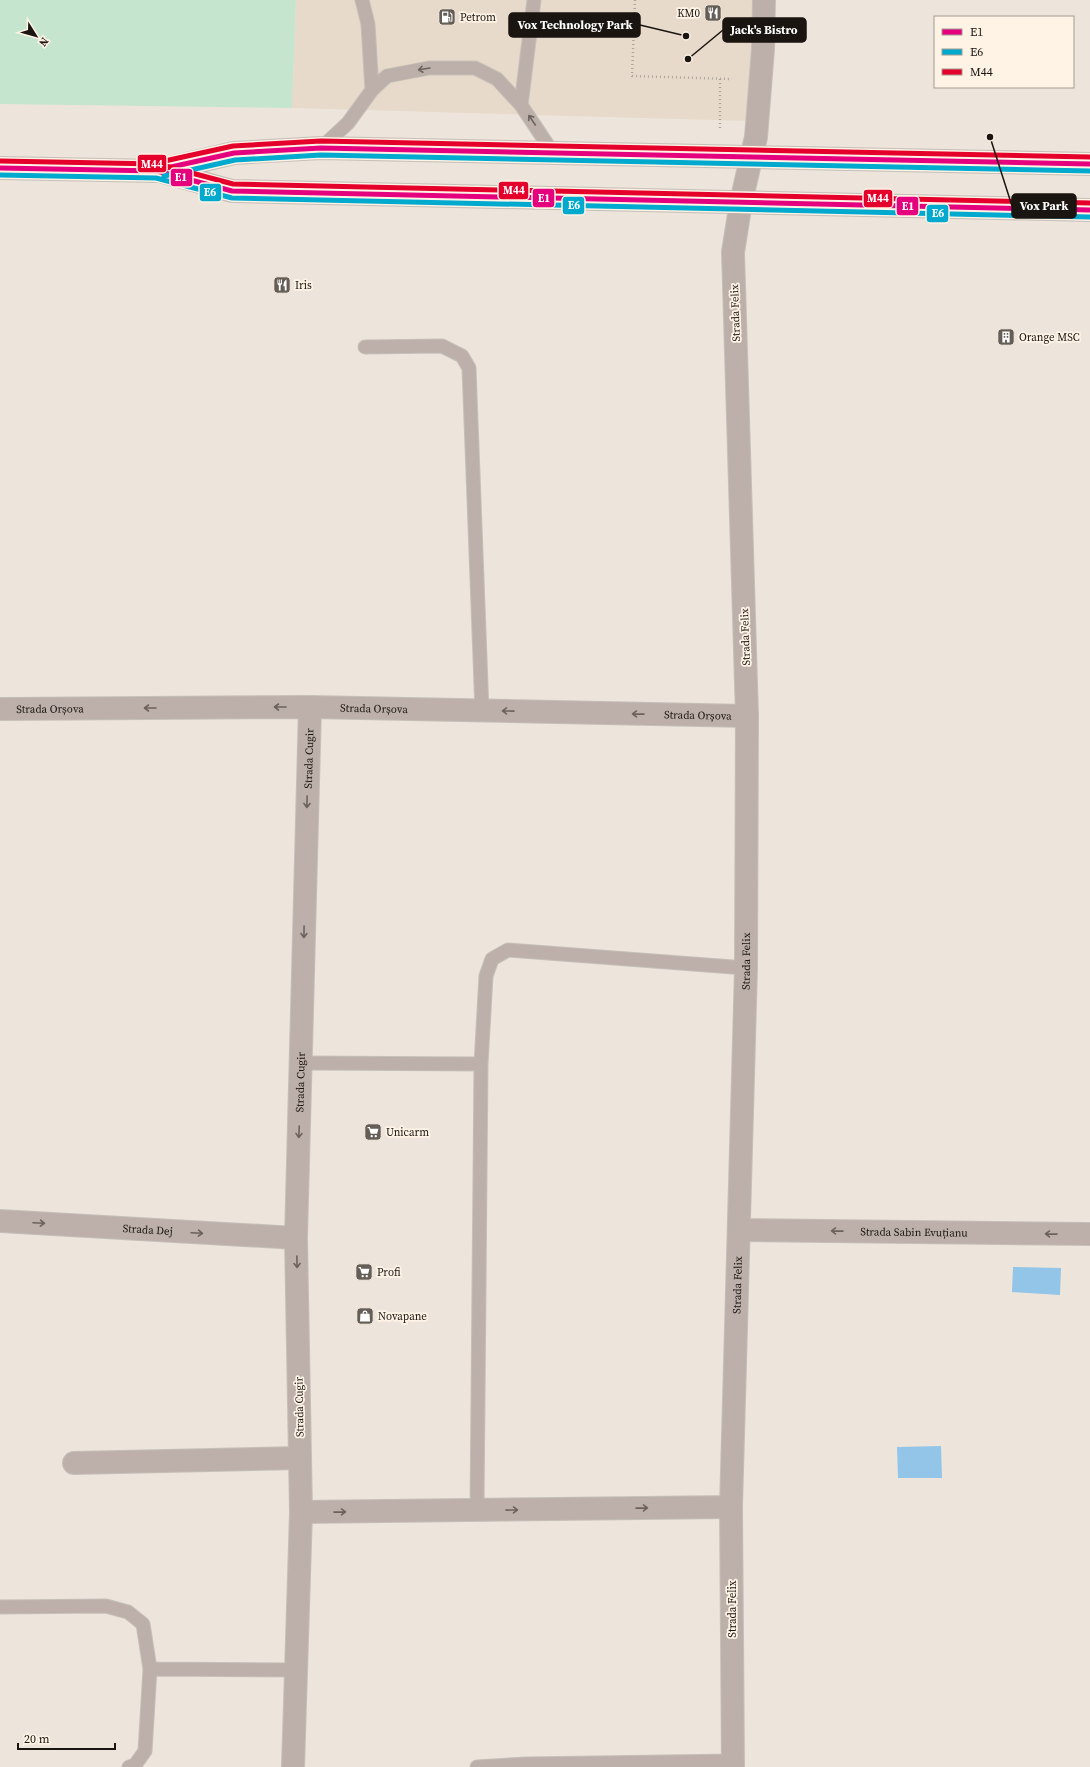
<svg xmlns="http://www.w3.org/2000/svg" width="1090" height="1767" viewBox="0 0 1090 1767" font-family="'Source Serif 4',serif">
	<rect width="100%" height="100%" fill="#ede5dc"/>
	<!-- built -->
	<path fill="#e8daca" d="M 296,0 L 753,0 L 749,121 L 292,108 Z"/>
	<!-- green -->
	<path fill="#c6e5ce" d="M 0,0 L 296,0 L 292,108 L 0,104 Z"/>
	<!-- water -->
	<path fill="#93c5e9" d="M 1013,1267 L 1061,1268 L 1060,1295 L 1012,1292 Z
		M 941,1446 L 942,1478 L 898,1478 L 897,1447 Z"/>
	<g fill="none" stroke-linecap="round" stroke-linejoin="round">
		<defs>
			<path id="lane" d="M 362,0 L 368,24 L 372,90
				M 521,105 L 534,0
				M 321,148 L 348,123 L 372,90 L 387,76 L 429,68 L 475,68 L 497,79 L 521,105 L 553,153
				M 365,347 L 442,346 L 462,356 L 469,368 L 482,711
				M 301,1063 L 481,1064
				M 477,1510 L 481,1064 L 486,976 L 492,959 L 508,950 L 746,968
				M 0,1607 L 106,1606 L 128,1612 L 143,1624 L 150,1669 L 145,1751 L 135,1765 L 129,1767
				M 150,1669 L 296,1670
				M 477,1767 L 526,1764 L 733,1761"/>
			<g id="street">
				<path id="s1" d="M 0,709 L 310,707 L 747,716"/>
				<path id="s2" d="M 0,1221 L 296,1238"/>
				<path id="s3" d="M 739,1230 L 1090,1234"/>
				<path d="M 74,1463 L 300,1458"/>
				<path d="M 301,1512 L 731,1507"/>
				<path id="s4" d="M 293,1767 L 301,1512 L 296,1238 L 310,707"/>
				<path id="s5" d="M 733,1767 L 731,1507 L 746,968 L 747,716 L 733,252 L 741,202 L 756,137 L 763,49 L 764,0"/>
			</g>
			<path id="primary" d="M 0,168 L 157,171 L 234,153 L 321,148 L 1090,164
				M 160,171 L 232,191 L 1090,210"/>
		</defs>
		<!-- lane casing -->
		<use href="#lane" stroke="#c5c0b9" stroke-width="15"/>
		<!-- street casing -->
		<use href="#street" stroke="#c5c0b9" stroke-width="24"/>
		<!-- primary casing -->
		<use href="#primary" stroke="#c5c0b9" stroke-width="24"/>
		<!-- path -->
		<path stroke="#aca49e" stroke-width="2.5" stroke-dasharray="1 3" stroke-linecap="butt" d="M 635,0 L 632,76 L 732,79
			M 720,128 L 720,78"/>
		<!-- lane -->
		<use href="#lane" stroke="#bdb0aa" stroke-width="13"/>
		<!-- street -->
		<use href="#street" stroke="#bdb0aa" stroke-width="22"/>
		<!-- primary -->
		<use href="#primary" stroke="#b6a8a0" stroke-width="22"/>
		<defs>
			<path id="bus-1" d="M 0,168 L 157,171 L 232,191 L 1090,210
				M 162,169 L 234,153 L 321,148 L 1090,164"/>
			<path id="bus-2" d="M 0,175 L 156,178 L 232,198 L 1090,217
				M 164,176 L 235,160 L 321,155 L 1090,171"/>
			<path id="bus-3" d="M 0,161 L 158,164 L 233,184 L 1090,203
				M 160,162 L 233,146 L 321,141 L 1090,157"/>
		</defs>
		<!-- bus-1 casing -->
		<use href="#bus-1" stroke="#fff3e6" stroke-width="8"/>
		<!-- bus-2 casing -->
		<use href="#bus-2" stroke="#fff3e6" stroke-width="8"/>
		<!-- bus-3 casing -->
		<use href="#bus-3" stroke="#fff3e6" stroke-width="8"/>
		<!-- bus-1 -->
		<use href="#bus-1" stroke="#e5007d" stroke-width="5"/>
		<!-- bus-2 -->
		<use href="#bus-2" stroke="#00a9ce" stroke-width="5"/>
		<!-- bus-3 -->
		<use href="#bus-3" stroke="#e4002b" stroke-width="5"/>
	</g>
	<!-- one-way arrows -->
	<defs><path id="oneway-shaft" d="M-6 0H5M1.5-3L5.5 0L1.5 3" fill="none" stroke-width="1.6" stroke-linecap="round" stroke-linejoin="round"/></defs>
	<g stroke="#6c625d">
		<use href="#oneway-shaft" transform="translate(424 69) rotate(171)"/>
		<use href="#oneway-shaft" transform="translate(532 120) rotate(-124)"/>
		<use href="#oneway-shaft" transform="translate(280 707) rotate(180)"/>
		<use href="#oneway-shaft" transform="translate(150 708) rotate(180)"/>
		<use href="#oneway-shaft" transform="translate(508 711) rotate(-179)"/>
		<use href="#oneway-shaft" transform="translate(638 714) rotate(-179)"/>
		<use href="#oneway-shaft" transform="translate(307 802) rotate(91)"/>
		<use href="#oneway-shaft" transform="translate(304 932) rotate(91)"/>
		<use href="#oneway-shaft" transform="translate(299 1132) rotate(92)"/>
		<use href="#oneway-shaft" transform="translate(39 1223) rotate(3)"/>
		<use href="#oneway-shaft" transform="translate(837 1231) rotate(-179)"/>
		<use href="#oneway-shaft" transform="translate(197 1233) rotate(3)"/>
		<use href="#oneway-shaft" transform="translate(1051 1234) rotate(-179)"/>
		<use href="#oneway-shaft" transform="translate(297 1262) rotate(89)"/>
		<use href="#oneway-shaft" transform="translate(642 1508) rotate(-1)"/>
		<use href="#oneway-shaft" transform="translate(512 1510) rotate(-1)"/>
		<use href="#oneway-shaft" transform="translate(340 1512) rotate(-1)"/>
	</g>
	<!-- icons -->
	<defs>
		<symbol id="restaurant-square" viewBox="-11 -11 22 22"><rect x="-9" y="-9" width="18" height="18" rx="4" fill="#645e57" stroke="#fff3e6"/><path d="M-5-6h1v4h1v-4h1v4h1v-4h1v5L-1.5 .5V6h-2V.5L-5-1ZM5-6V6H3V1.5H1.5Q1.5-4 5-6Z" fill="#fff"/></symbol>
		<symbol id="fuel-square" viewBox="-11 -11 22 22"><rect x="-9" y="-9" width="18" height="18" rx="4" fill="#645e57" stroke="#fff3e6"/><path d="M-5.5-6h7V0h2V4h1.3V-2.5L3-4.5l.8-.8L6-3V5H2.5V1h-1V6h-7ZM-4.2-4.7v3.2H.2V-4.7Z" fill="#fff"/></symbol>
		<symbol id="building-square" viewBox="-11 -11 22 22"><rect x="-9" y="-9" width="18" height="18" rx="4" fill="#645e57" stroke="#fff3e6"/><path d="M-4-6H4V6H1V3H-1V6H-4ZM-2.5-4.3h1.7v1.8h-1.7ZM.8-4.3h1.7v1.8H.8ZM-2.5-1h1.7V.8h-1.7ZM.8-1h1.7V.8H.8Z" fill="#fff"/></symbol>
		<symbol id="supermarket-square" viewBox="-11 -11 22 22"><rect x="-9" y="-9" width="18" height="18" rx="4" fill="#645e57" stroke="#fff3e6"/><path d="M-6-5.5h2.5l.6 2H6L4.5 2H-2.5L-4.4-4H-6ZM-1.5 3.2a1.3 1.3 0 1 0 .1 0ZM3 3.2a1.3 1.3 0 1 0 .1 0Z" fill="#fff"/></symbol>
		<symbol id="shop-square" viewBox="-11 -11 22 22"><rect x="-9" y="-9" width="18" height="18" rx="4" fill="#645e57" stroke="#fff3e6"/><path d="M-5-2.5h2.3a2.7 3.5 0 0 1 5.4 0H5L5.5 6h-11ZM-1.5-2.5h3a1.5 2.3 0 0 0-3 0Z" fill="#fff"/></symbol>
	</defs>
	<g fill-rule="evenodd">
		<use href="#restaurant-square" x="703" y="3" width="20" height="20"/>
		<use href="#fuel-square" x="437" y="7" width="20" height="20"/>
		<use href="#restaurant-square" x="272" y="275" width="20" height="20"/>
		<use href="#building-square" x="996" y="327" width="20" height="20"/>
		<use href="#supermarket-square" x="363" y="1122" width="20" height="20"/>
		<use href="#supermarket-square" x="354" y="1262" width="20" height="20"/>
		<use href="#shop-square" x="355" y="1306" width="20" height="20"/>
	</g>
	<g text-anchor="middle" stroke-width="3.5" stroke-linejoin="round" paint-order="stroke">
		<!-- poi labels -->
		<g font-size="11" fill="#1a1510" stroke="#fff3e6" text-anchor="start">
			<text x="700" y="17" text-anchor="end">KM0</text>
			<text x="460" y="21">Petrom</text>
			<text x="295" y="289">Iris</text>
			<text x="1019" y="341">Orange MSC</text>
			<text x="386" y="1136">Unicarm</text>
			<text x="377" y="1276">Profi</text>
			<text x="378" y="1320">Novapane</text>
		</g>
		<!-- street labels -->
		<g font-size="11" fill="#1a1510" stroke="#fff3e6">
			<text transform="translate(735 313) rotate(-92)" y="4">Strada Felix</text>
			<text transform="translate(745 637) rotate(-92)" y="4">Strada Felix</text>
			<text dy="4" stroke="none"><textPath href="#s1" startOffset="50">Strada Orșova</textPath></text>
			<text dy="4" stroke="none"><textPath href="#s1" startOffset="374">Strada Orșova</textPath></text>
			<text dy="4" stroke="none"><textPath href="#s1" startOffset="698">Strada Orșova</textPath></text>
			<text dy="4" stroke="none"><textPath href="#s4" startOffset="1009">Strada Cugir</textPath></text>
			<text dy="4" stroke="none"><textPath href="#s5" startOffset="806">Strada Felix</textPath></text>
			<text dy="4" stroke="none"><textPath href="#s4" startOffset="685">Strada Cugir</textPath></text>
			<text dy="4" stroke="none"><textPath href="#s2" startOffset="148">Strada Dej</textPath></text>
			<text dy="4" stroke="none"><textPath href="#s3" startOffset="175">Strada Sabin Evuțianu</textPath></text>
			<text dy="4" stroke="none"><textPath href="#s5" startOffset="482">Strada Felix</textPath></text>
			<text transform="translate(299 1407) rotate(-91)" y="4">Strada Cugir</text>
			<text transform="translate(732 1609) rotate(-90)" y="4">Strada Felix</text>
		</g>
	</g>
	<!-- callouts -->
	<path fill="none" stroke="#1a1510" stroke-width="1.5" d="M686 36L640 25M688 59L723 30M990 137L1012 206"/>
	<g fill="#1a1510" stroke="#fff3e6" stroke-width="1.5">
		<circle cx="686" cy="36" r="4"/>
		<circle cx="688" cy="59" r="4"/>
		<circle cx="990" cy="137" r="4"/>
	</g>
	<g fill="#1a1510" stroke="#1a1510" stroke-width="1.5">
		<rect x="509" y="13" width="131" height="24" rx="4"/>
		<rect x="723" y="18" width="83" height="24" rx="4"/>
		<rect x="1012" y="194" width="64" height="24" rx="4"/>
	</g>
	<g font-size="12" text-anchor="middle" font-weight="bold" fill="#fff">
		<text x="575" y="29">Vox Technology Park</text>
		<text x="764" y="34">Jack's Bistro</text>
		<text x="1044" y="210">Vox Park</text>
	</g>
	<g stroke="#fff3e6" stroke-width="1.5">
		<rect x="137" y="154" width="30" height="19" rx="4" fill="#e4002b"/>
		<rect x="170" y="168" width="23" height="19" rx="4" fill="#e5007d"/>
		<rect x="498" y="181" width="31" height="19" rx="4" fill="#e4002b"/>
		<rect x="199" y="183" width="23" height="19" rx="4" fill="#00a9ce"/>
		<rect x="532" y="188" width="23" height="20" rx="4" fill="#e5007d"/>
		<rect x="863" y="189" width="30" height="19" rx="4" fill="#e4002b"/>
		<rect x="562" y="196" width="23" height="19" rx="4" fill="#00a9ce"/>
		<rect x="896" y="196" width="23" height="20" rx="4" fill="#e5007d"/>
		<rect x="926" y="204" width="23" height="19" rx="4" fill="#00a9ce"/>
	</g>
	<g font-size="11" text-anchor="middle" font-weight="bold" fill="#fff">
		<text x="152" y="168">M44</text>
		<text x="181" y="181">E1</text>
		<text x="514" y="194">M44</text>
		<text x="210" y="196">E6</text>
		<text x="544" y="202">E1</text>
		<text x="878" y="202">M44</text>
		<text x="574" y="209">E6</text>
		<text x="908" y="210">E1</text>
		<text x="938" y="217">E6</text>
	</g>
	<!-- legend -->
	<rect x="934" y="16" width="140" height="72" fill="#fff3e6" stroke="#a39a90"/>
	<rect x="942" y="29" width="20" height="6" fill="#e5007d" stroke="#a39a90"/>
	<text x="970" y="36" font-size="12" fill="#1a1510">E1</text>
	<rect x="942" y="49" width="20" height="6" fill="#00a9ce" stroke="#a39a90"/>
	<text x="970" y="56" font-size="12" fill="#1a1510">E6</text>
	<rect x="942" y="69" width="20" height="6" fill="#e4002b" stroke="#a39a90"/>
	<text x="970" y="76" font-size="12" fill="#1a1510">M44</text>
	<!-- north arrow -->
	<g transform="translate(36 36) rotate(127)" stroke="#fff3e6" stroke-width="3" paint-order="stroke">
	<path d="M0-3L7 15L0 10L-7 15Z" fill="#1a1510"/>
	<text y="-6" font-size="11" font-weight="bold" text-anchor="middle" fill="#1a1510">N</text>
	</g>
	<!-- scale -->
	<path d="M18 1743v6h97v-6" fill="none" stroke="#1a1510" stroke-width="2"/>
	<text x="24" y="1743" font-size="12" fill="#1a1510" stroke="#fff3e6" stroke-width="3" paint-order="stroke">20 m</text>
</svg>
